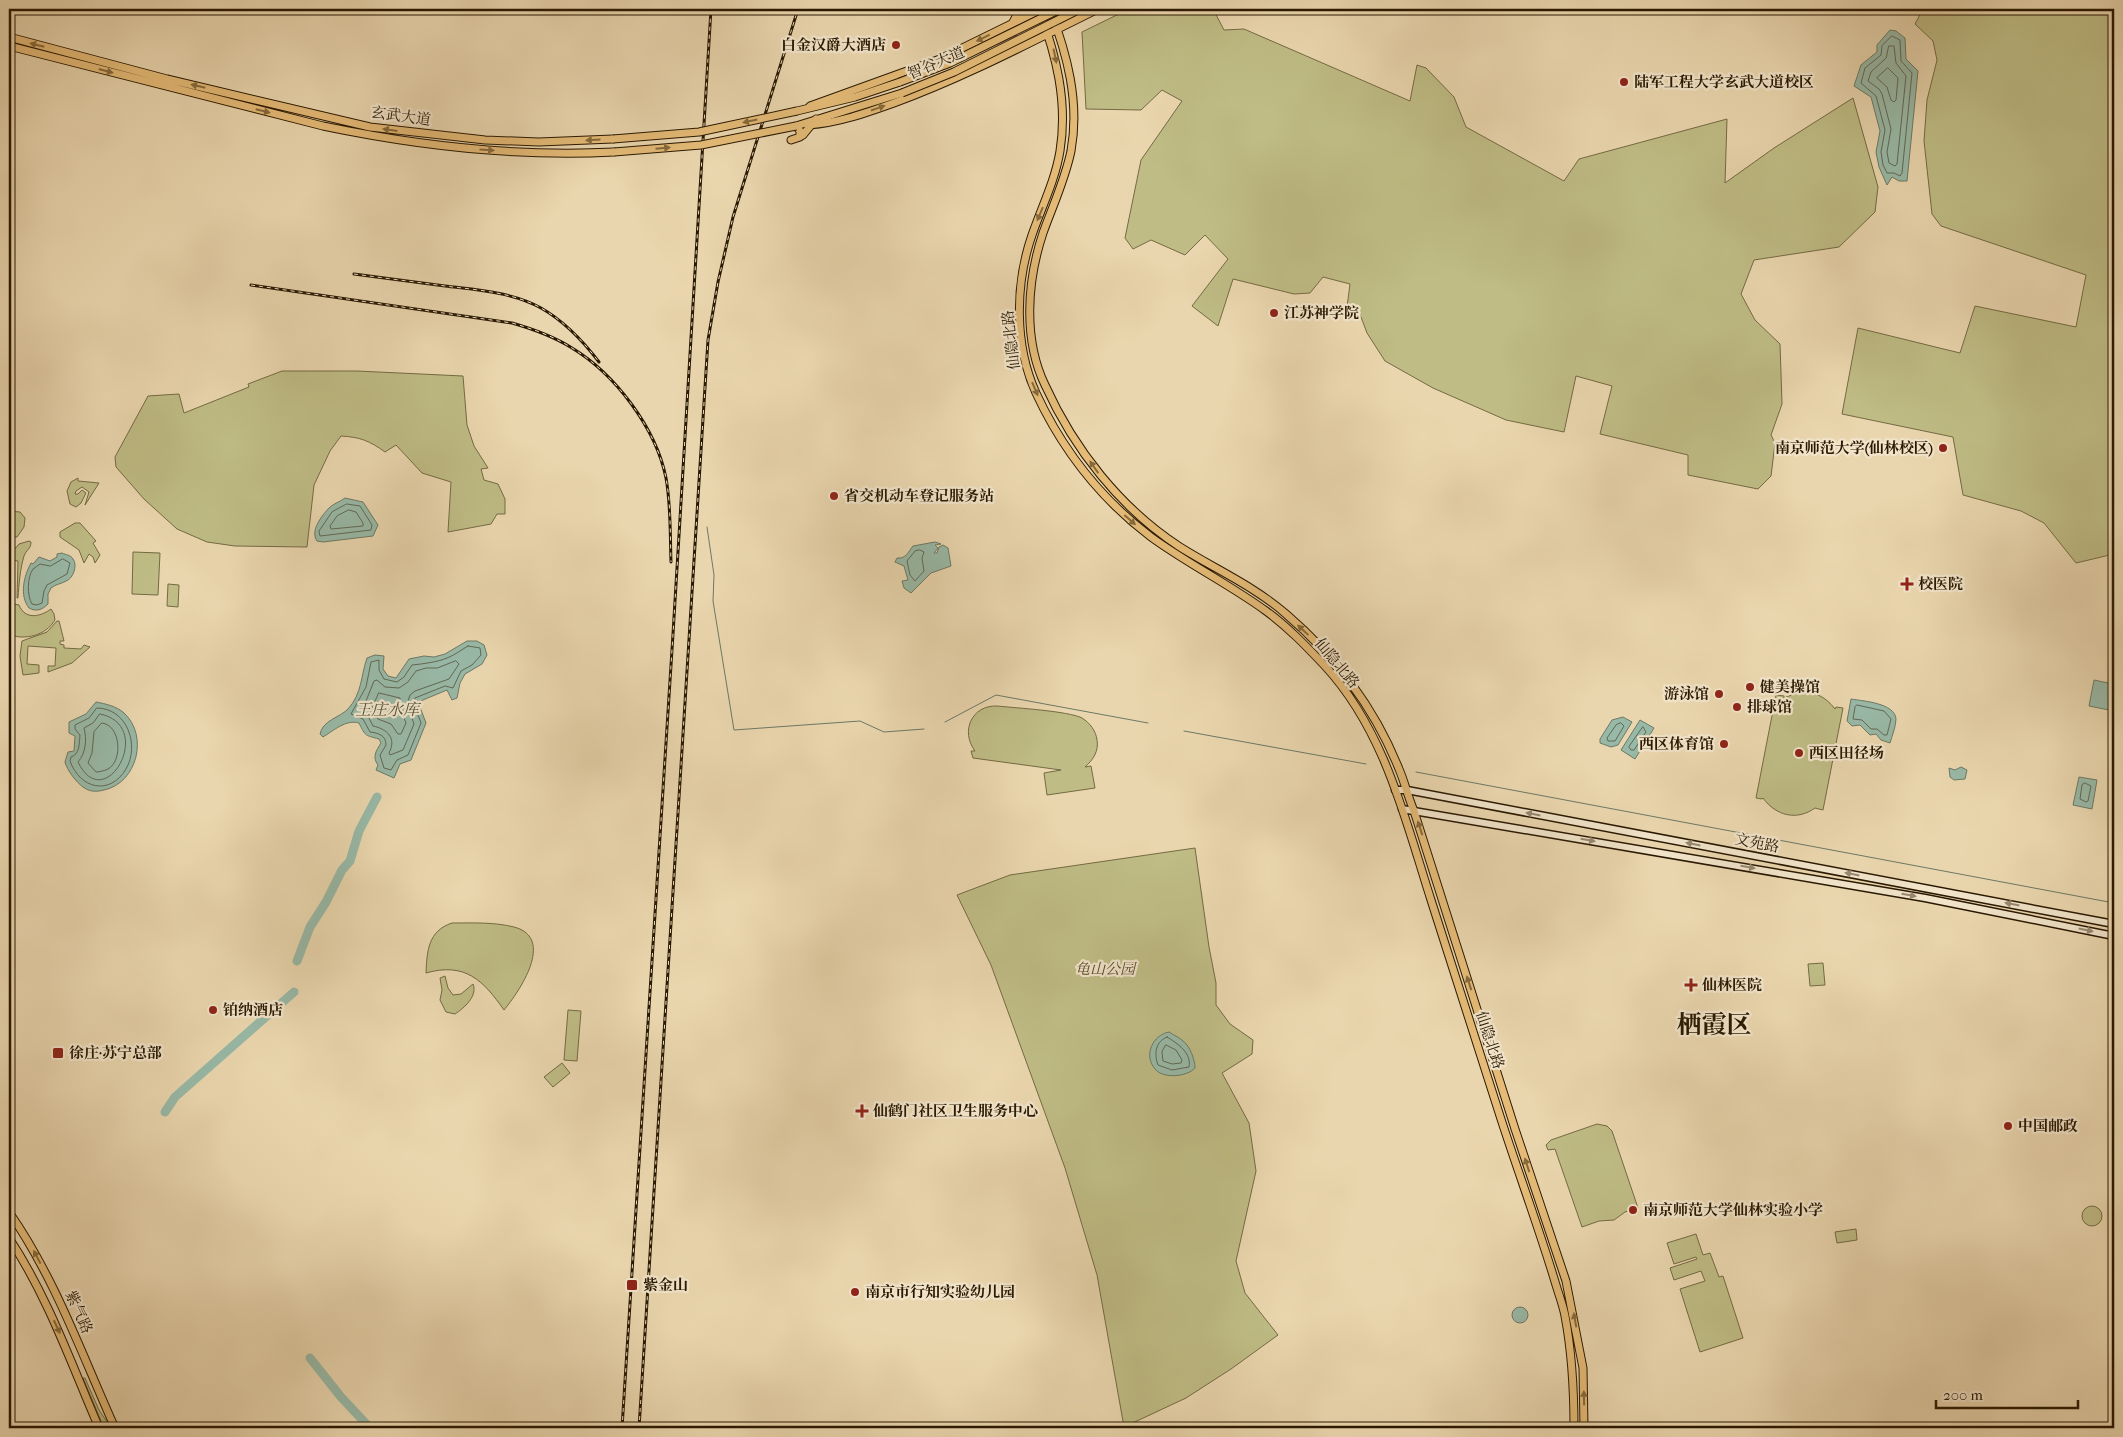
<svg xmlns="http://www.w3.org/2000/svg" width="2123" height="1437" viewBox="0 0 2123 1437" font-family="'IM FELL French Canon','Noto Serif SC',serif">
	<rect width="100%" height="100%" fill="#ead6ae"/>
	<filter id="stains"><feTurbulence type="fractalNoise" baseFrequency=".004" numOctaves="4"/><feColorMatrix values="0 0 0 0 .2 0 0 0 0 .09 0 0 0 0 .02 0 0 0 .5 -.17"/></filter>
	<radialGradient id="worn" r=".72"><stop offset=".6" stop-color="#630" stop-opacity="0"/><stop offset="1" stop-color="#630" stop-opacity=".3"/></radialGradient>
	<!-- green -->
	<path fill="#bfbc85" stroke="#746a43" d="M 1129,9 L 1213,9 L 1224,30 L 1244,29 L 1410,101 L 1417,65 L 1426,68 L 1454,97 L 1466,127 L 1564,181 L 1579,159 L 1727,119 L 1725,183 L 1774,148 L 1853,98 L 1878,187 L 1875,212 L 1839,247 L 1754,260 L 1741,294 L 1755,320 L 1780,344 L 1782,404 L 1771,435 L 1775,443 L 1771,476 L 1758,489 L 1688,475 L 1688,455 L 1600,434 L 1612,386 L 1576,376 L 1564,432 L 1506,420 L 1433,388 L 1385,361 L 1367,333 L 1361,317 L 1347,307 L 1350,284 L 1323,277 L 1310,293 L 1294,294 L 1233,279 L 1218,326 L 1192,306 L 1228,259 L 1205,235 L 1185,255 L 1151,240 L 1133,249 L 1125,238 L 1141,160 L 1182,101 L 1162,90 L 1141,110 L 1086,109 L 1082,32 Z
		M 1923,9 L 2114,9 L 2114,554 L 2076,563 L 2044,523 L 2021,511 L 1963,495 L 1953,437 L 1842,414 L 1858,328 L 1960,353 L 1975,306 L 2076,327 L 2086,275 L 1941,226 L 1932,214 L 1924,141 L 1927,100 L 1937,60 L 1933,41 L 1915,24 Z
		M 282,371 L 357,371 L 463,376 L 467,425 L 474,446 L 488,468 L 481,469 L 484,480 L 498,484 L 505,499 L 505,514 L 497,514 L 491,524 L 448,532 L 451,482 L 422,473 L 396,445 L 385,452 C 370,441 360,437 341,436 L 330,451 L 314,485 L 307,547 L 235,546 L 207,542 L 177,529 L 144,499 L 116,467 L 115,457 L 148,396 L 179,394 L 184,413 L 249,387 L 248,384 Z
		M 78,478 L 78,481 L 99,483 L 85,505 L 89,492 L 82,487 L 76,491 L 75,494 L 78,494 L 82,490 L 86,493 L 81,503 L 76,507 L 70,504 L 67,491 L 71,482 Z
		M 9,511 L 20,512 L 25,518 L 24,527 L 17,537 L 12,537 L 14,517 L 9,517 Z
		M 75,523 L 80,523 L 96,541 L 93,543 L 100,555 L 95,563 L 93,557 L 89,554 L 84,563 L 79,550 L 60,537 L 60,532 Z
		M 29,541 L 31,542 C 31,549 26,550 24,556 C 20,569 19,584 18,598 L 17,598 L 18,561 L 9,560 L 9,551 L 13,551 L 19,544 Z
		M 133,552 L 160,553 L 158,595 L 132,594 Z
		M 168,584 L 179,585 L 178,607 L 167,606 Z
		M 14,604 L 19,605 C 25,620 40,617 51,609 L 54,614 L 55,620 C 45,636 26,640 9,635 L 9,605 Z
		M 57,621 L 59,621 L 64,641 L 60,641 L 60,644 L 64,645 L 64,648 L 81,649 L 84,645 L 90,647 L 72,663 L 48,672 L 48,666 L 55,666 L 56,648 L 28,646 L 27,664 L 39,665 L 39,673 L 23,675 L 20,656 L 22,641 L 47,632 Z
		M 1801,691 C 1815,692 1826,697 1835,709 L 1836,707 L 1843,708 L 1823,810 L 1815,808 C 1797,821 1776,816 1763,798 L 1762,799 L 1756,798 L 1776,695 L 1784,696 L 1784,698 Z
		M 997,706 C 1016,708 1068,711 1082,718 C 1090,723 1096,731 1097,740 C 1099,751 1093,760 1085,767 L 1091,766 L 1095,788 L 1047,795 L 1044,773 L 1061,770 L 973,758 L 971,751 L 975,751 C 960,731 972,705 997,706 Z
		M 1195,848 L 1209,947 L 1216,983 L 1216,1005 L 1230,1024 L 1253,1040 L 1252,1054 L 1222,1073 L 1249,1123 L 1256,1171 L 1236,1261 L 1245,1293 L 1278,1335 L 1231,1369 L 1186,1398 L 1124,1427 L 1097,1275 L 1065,1168 L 991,965 L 957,895 L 1010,875 Z
		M 452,923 C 473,923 494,922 514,927 C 556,938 519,992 504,1010 C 483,980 465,962 426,973 C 427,951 428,931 452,923 Z
		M 1823,963 L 1825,985 L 1810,986 L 1808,964 Z
		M 445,976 L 448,988 L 453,995 L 461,994 L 473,984 C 478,996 464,1008 455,1014 L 446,1012 L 440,1000 L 442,990 L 440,978 Z
		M 568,1010 L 581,1011 L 577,1061 L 564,1060 Z
		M 562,1063 L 570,1073 L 553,1087 L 544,1077 Z
		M 1597,1124 L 1607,1126 L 1612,1131 L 1638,1208 L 1625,1212 L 1614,1220 L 1599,1221 L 1582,1227 L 1555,1149 L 1548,1150 L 1546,1145 L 1551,1140 Z
		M2082 1216a10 10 0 1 1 20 0a10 10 0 1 1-20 0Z
		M 1856,1229 L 1857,1240 L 1837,1243 L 1835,1232 Z
		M 1696,1234 L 1703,1255 L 1710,1253 L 1719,1277 L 1723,1276 L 1743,1338 L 1700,1352 L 1680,1289 L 1705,1281 L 1701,1271 L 1674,1280 L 1670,1268 L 1697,1259 L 1696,1257 L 1674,1264 L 1667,1243 Z
		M 83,1378 L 85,1378 L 99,1410 L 111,1428 L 104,1428 Z"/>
	<!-- water -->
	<path fill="#98b9a7" stroke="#6c7965" d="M 1890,30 L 1896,31 L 1905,38 L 1906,59 L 1918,71 L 1907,181 L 1899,181 L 1892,177 L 1887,185 L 1879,167 L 1876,152 L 1880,131 L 1871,97 L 1854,86 L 1861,65 L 1877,52 L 1877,45 Z
		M 345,498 L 363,502 L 378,525 L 373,536 L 323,542 L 317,541 C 310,531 321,517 328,509 C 332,504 340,502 345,498 Z
		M 935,542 L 941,544 L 935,545 L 938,548 L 934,553 L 937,553 L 939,547 L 943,545 L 948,548 L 951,566 L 931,573 L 911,593 L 904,588 L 902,581 L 908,580 L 904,566 L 895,562 L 897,558 C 906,559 908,552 913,546 Z
		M 62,553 C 66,555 71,555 73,559 C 78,565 73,579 66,581 C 61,584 56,584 51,588 L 48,594 L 48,604 C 42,610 36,612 29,608 C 19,595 24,576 31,563 L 33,564 L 39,557 L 50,561 L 57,557 L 57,554 Z
		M 467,641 L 477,641 L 484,645 L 487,655 L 482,664 L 465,674 L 460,683 L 457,698 L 452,700 L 447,690 L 418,702 L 426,723 L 411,760 L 400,764 L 394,778 L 376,770 L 378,765 C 372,757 376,751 381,743 L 379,739 C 365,735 366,737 359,723 C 346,719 333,731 323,737 L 320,734 C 323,720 339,718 348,709 C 362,694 361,675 367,658 L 375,655 L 384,656 L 383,669 L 388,676 L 396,678 L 409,659 L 424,656 L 434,657 L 445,654 Z
		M 2094,680 L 2113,684 L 2109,710 L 2089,706 Z
		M 1851,699 C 1863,701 1895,703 1896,719 C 1896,726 1892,736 1890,743 L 1881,740 L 1876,734 L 1870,735 L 1860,725 L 1852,726 L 1847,721 Z
		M 96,702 C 106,704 116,706 124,713 C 149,736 137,783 104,790 C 96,792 90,792 83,787 C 76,782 67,770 65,762 L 68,752 L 74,751 L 75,736 L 69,733 L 69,722 L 86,714 Z
		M 1623,717 L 1632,722 L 1618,745 L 1611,747 L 1600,743 L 1600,739 L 1612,720 Z
		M 1640,720 L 1654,728 L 1635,759 L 1621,750 Z
		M 1961,767 L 1967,770 L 1965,779 L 1954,780 L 1950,777 L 1949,768 L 1955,770 Z
		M 2079,777 L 2097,780 L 2092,809 L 2073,805 Z
		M 1169,1032 C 1173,1035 1179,1037 1183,1041 C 1190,1046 1195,1060 1195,1068 C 1187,1077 1163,1079 1155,1069 C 1143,1055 1153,1035 1169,1032 Z
		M1512 1315a8 8 0 1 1 16 0a8 8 0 1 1-16 0Z"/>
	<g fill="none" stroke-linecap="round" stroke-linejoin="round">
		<!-- shore -->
		<path stroke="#606854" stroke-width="1" d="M 1892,36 L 1900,40 L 1901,61 L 1912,73 L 1902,173 L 1900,176 L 1894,173 L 1887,173 L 1883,165 L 1881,152 L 1885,130 L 1876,96 L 1861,83 L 1865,68 L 1881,55 L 1882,46 Z
			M 1889,46 L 1894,46 L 1896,63 L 1906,76 L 1897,164 L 1895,166 L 1889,163 L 1887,152 L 1891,129 L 1882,94 L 1879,89 L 1868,81 L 1871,72 L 1886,58 Z
			M 1888,68 L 1898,78 L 1896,100 L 1894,102 L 1891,100 L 1887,87 L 1877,78 Z
			M 347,504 L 360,506 L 372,525 L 371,530 L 320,536 L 319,531 L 332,512 Z
			M 349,510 L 356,512 L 363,523 L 363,526 L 331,529 L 330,526 L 337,516 Z
			M 920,550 L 924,552 L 922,558 L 924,571 L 915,581 L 910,575 L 907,561 L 915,551 Z
			M 63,559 L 70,563 L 67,574 L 47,585 L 44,591 L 42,603 L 37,605 L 32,604 C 27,596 27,577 33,569 C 35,567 38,566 40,564 L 50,566 Z
			M 468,646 L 480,648 L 481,655 L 472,665 L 461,671 L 453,688 L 445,686 L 415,698 L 414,704 L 421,723 L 408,755 L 397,760 L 391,770 L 384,768 L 380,755 L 386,745 C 386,735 378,733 370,732 L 363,719 L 351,714 L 366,687 L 371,662 L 379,660 L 379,670 L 384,679 L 397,682 L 404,677 L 412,665 C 422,664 438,662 447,658 C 455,655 461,650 468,646 Z
			M 456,661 L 459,664 L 449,679 L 415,691 L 410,695 L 407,704 L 414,724 L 403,750 L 390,755 L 389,753 C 397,738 387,729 373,726 L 368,716 L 362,711 L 374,681 L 377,680 L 385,687 L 399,688 L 408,682 L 416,671 L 426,668 L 437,668 Z
			M 379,693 L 400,698 L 400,707 L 406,723 L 401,734 L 398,734 L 391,724 L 378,719 L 372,709 Z
			M 1857,705 L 1884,711 L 1891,719 L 1887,735 L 1884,735 L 1877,729 L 1871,729 L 1862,720 L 1853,719 L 1855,707 Z
			M 97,708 C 127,708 140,745 126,769 C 110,796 80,789 70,761 L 71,757 C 80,754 79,744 80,735 L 75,729 L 75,725 L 89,718 Z
			M 100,714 C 157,725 105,818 78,762 C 86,753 87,739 84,728 L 93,723 Z
			M 102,723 C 121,725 123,761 108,769 C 104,771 99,772 96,772 L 88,763 L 92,753 L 94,732 Z
			M 1621,723 L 1624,726 L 1615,741 L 1608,741 L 1607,738 L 1616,725 Z
			M 1643,727 L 1646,732 L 1634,750 L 1631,750 L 1629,747 Z
			M 2085,783 L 2091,786 L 2088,801 L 2086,802 L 2080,799 L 2082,785 Z
			M 1167,1037 C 1177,1043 1192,1053 1189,1067 L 1172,1070 L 1158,1065 C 1154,1054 1155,1042 1167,1037 Z
			M 1166,1045 L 1176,1050 L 1182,1060 L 1181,1063 L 1172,1064 L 1163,1061 L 1162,1052 Z"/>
		<!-- stream -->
		<path stroke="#6c7965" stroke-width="1" d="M 707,527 L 714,575 L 713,601 L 734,730 L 860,721 L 884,732 L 924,729
			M 945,722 L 996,695 L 1148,723
			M 1184,731 L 1366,764
			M 1416,772 L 2114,903"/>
		<!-- river -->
		<path stroke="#98b9a7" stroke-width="9" d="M 297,961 L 310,927 L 326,902 L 342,870 L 350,861 L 359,831 L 377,797
			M 165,1112 L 175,1097 L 294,992
			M 310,1358 L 341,1397 L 370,1428"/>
		<defs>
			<path id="secondary" d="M 1395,790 L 1407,790 L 2114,924
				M 1402,809 L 1925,898 L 2114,936"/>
			<path id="primary" d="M 1039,9 C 1056,55 1068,101 1060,151 C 1055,181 1042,206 1032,235 C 1015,284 1014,345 1036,393 C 1062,449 1101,499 1151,537 C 1188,564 1229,584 1266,611 C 1288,627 1307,647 1325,666 C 1385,731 1405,819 1431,900 C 1454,972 1477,1044 1500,1116 C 1518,1172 1539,1228 1556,1285 C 1559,1295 1563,1305 1565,1316 C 1572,1353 1574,1390 1574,1428
				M 1050,9 C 1067,54 1080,102 1071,151 C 1065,180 1053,205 1043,233 C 1027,281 1023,339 1045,385 C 1074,449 1120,508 1180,547 C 1215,569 1254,586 1286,614 C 1335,656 1375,709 1399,769 C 1405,783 1408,797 1414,811 L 1515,1129 L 1566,1281 L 1583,1368 L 1584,1428
				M 1012,24 L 1020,9
				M 810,106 L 940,59 L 1042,9
				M 809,125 C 838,123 866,113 894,103 C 965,77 1031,42 1098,9
				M 9,1212 C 55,1278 82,1355 115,1428
				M 9,1238 C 48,1297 71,1363 99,1428"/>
			<path id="trunk" d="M 9,37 L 167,79 L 370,127 L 485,140 L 539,142 L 613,139
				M 9,46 L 323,126 C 419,146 516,157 614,152
				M 797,111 L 855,97 L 900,82
				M 799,137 L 803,135 L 816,119
				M 791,140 L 800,137 L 800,131 L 796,126 L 902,93"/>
		</defs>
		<!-- secondary casing -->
		<use href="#secondary" stroke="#291801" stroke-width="9"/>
		<!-- primary casing -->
		<use href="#primary" stroke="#291801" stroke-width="9"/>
		<!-- trunk casing -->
		<use href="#trunk" stroke="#291801" stroke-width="9"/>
		<!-- secondary -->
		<use href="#secondary" stroke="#f1e4ca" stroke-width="6"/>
		<!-- primary -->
		<use href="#primary" stroke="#e5bb77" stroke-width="7"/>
		<!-- trunk -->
		<use href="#trunk" stroke="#e5bb77" stroke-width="7"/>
		<defs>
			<path id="rail" d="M 354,274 C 384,278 415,282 445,286 C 477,290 512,292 541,308 C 564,321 583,341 599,362
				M 251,285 L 512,323 C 533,329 553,336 572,348 C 615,374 656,428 666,478 C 671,505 670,534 671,562
				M 622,1428 L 673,634 L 711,9
				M 639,1428 L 708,340 L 718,282 L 733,217 L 798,9"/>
		</defs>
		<!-- rail casing -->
		<use href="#rail" stroke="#291801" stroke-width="3"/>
		<!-- rail -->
		<use href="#rail" stroke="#f1e4ca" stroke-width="1" stroke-dasharray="4" stroke-linecap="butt"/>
		<defs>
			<path id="trunk-bridge" d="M 900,82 L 950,63 L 1060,9
				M 902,93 L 954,72 L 1080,9
				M 613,139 L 699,132 L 797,111
				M 614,152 L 701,145 L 796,126"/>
		</defs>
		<!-- trunk-bridge casing -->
		<use href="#trunk-bridge" stroke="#291801" stroke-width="9" stroke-linecap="butt"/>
		<!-- trunk-bridge -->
		<use href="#trunk-bridge" stroke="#e5bb77" stroke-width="7"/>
	</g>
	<!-- one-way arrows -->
	<defs><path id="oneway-solid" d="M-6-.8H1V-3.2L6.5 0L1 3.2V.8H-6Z" transform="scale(1.25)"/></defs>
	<g fill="#876a3c">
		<use href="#oneway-solid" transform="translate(983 38) rotate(154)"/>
		<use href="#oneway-solid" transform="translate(37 45) rotate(-166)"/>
		<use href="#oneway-solid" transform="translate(1055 56) rotate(78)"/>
		<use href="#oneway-solid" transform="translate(106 71) rotate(15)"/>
		<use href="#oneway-solid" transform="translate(198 86) rotate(-167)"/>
		<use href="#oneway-solid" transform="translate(878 108) rotate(-19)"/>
		<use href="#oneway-solid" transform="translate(263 111) rotate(14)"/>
		<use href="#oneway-solid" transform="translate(750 121) rotate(168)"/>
		<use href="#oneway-solid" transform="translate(390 130) rotate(-172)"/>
		<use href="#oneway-solid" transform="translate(593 140) rotate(177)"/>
		<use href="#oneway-solid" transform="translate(663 148) rotate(-5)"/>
		<use href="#oneway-solid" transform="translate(487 150) rotate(4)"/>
		<use href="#oneway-solid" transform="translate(1040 214) rotate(113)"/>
		<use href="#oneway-solid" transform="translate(1035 389) rotate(67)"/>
		<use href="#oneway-solid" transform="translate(1094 467) rotate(-125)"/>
		<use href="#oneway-solid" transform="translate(1130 520) rotate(41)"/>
		<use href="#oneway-solid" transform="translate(1303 630) rotate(-137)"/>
		<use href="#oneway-solid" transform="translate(1420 828) rotate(-108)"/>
		<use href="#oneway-solid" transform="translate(1469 983) rotate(-108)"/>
		<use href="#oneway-solid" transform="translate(1527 1165) rotate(-108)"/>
		<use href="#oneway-solid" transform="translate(37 1257) rotate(-118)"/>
		<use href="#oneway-solid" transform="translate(1575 1320) rotate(-100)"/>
		<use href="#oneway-solid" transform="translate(57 1327) rotate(65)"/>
		<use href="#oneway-solid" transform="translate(1584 1398) rotate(-91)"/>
	</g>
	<g fill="#978870">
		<use href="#oneway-solid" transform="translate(1533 814) rotate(-169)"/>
		<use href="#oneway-solid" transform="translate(1588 840) rotate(10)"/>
		<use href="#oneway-solid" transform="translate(1693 844) rotate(-169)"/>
		<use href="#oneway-solid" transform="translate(1748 867) rotate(10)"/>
		<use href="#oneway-solid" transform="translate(1852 874) rotate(-169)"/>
		<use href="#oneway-solid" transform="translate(1909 895) rotate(10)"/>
		<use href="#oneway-solid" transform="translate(2012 904) rotate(-169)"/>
		<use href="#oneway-solid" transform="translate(2086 930) rotate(12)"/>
	</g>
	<!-- markers -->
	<g fill="#8f2418" stroke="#f1e4ca" stroke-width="2">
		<circle cx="896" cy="45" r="5"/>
		<circle cx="1624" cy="82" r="5"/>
		<circle cx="1274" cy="313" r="5"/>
		<circle cx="1943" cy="448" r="5"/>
		<circle cx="834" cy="496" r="5"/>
		<path d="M1904.5 576.5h5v5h5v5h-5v5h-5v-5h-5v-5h5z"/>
		<circle cx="1750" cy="687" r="5"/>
		<circle cx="1719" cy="694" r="5"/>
		<circle cx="1737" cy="707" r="5"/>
		<circle cx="1724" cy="744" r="5"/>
		<circle cx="1799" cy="753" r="5"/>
		<path d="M1688.5 977.5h5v5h5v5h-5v5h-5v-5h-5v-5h5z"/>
		<circle cx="213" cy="1010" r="5"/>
		<rect x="52" y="1047" width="12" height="12" rx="2.5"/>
		<path d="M859.5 1103.5h5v5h5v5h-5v5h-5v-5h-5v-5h5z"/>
		<circle cx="2008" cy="1126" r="5"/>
		<circle cx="1633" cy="1210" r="5"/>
		<rect x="626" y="1279" width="12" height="12" rx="2.5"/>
		<circle cx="855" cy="1292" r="5"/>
	</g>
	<g text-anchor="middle" stroke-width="4.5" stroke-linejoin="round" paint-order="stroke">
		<!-- poi labels -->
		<g font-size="15" font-weight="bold" fill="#291801" stroke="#f1e4ca" text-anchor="start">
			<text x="886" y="50" text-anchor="end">白金汉爵大酒店</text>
			<text x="1634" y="87">陆军工程大学玄武大道校区</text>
			<text x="1284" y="318">江苏神学院</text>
			<text x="1933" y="453" text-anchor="end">南京师范大学(仙林校区)</text>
			<text x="844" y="501">省交机动车登记服务站</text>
			<text x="1918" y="589">校医院</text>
			<text x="1760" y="692">健美操馆</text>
			<text x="1709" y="699" text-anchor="end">游泳馆</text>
			<text x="1747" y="712">排球馆</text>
			<text x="1714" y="749" text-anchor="end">西区体育馆</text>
			<text x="1809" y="758">西区田径场</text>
			<text x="1702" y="990">仙林医院</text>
			<text x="223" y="1015">铂纳酒店</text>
			<text x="69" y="1058">徐庄·苏宁总部</text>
			<text x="873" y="1116">仙鹤门社区卫生服务中心</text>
			<text x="2018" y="1131">中国邮政</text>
			<text x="1643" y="1215">南京师范大学仙林实验小学</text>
			<text x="643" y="1290">紫金山</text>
			<text x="865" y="1297">南京市行知实验幼儿园</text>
		</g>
		<!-- street labels -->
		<g font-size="15" fill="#291801" stroke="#f1e4ca">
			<text transform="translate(936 63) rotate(-23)" y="5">智谷大道</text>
			<text transform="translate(401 116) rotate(8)" y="5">玄武大道</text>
			<text transform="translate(1011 340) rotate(-97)" y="5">仙隐北路</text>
			<text transform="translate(1337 663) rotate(50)" y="5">仙隐北路</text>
			<text transform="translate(1757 843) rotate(11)" y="5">文苑路</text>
			<text transform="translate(1490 1040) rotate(72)" y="5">仙隐北路</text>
			<text transform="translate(79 1312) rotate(66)" y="5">紫气路</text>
		</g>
		<!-- park labels -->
		<g font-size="15" font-style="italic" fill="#564929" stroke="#f1e4ca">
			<text x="1105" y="974">龟山公园</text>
		</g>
		<!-- water labels -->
		<g font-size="16" font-style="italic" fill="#50503b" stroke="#f1e4ca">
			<text x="387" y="715">王庄水库</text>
		</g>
		<!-- town labels -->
		<g font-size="25" font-weight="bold" fill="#291801" stroke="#f1e4ca">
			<text x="1714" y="1033">栖霞区</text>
		</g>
	</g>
	<!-- margin -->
	<rect width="2123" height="1437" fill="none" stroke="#ead6ae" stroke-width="30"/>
	<rect x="10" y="10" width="2103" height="1417" fill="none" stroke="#291801" stroke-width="2.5"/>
	<rect x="15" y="15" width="2093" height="1407" fill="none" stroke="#291801"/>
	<!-- scale -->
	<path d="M1936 1400v8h142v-8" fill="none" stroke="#291801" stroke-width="2.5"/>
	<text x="1943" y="1400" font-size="15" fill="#291801" stroke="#f1e4ca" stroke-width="4" paint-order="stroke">200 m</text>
	<rect width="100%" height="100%" filter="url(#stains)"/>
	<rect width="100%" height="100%" fill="url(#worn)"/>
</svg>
